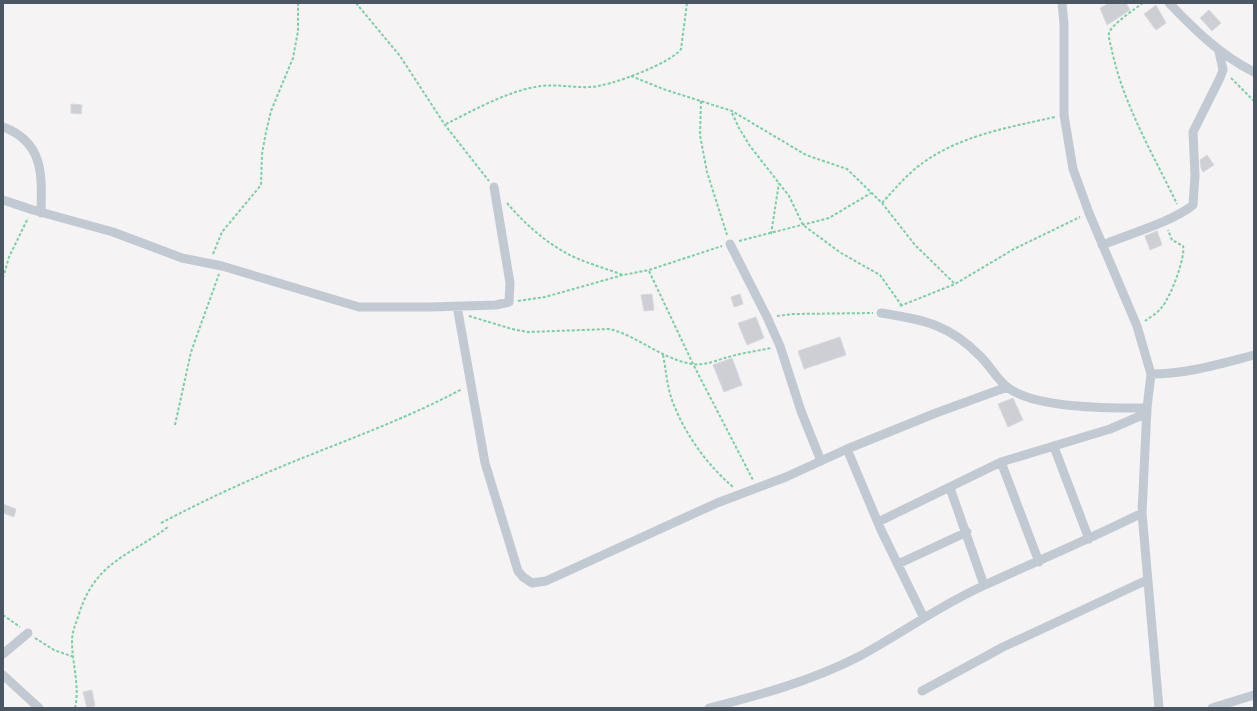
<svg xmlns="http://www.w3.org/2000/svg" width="1257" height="711" viewBox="0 0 1257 711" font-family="Montserrat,sans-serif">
	<rect width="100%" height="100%" fill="#f5f3f3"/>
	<!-- building -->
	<path fill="#cdcfd5" stroke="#d7d9de" d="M 1109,3 L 1126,3 L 1130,10 L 1107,25 L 1100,8 Z
		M 1156,5 L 1166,23 L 1156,30 L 1144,14 Z
		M 1209,10 L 1221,23 L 1212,31 L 1200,18 Z
		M 71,104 L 82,105 L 81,114 L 71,113 Z
		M 1207,155 L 1214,165 L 1203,172 L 1201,168 L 1200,160 Z
		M 1157,231 L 1162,245 L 1150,250 L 1145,236 Z
		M 652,294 L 654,310 L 644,311 L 641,295 Z
		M 740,294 L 743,304 L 734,307 L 731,297 Z
		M 756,317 L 764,338 L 747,345 L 738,323 Z
		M 840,337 L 846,355 L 804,369 L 798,351 Z
		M 732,358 L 742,385 L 724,392 L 713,365 Z
		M 1013,398 L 1023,420 L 1008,427 L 998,404 Z
		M 3,504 L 16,509 L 14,517 L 3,513 Z
		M 92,690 L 95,706 L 87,708 L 83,692 Z"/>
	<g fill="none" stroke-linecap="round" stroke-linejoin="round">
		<!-- path -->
		<path stroke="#7ad0a6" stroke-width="2" stroke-dasharray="3 2" stroke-linecap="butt" d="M 356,3 L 400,56 L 445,125 L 489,181
			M 1143,3 C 1136,8 1111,25 1109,33 C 1108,38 1111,45 1112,51 C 1124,106 1153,154 1177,204
			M 631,76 L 663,89 L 732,111 L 806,155 L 847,169 L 882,203 L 915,245 L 955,284
			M 1231,78 L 1254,101
			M 701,101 L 700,135 L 707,172 L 727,235
			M 732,113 L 739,128 L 750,146 L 789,196 L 803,225 L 841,253 L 880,275 L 902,306
			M 446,124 C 472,111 506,92 535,87 C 553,83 572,88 590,87 C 608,87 672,63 681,49 L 687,3
			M 507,203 C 524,223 545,242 568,254 C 585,263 605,268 623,275
			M 882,203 C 893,191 903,179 916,168 C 956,136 1006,128 1055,117
			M 771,234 L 779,183
			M 739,241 L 829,218 L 871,193
			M 213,254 L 222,232 L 261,185 L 262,154 L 266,132 L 271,111 L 293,58 L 298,31 L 298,3
			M 649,271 L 693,364 L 753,480
			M 3,278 L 9,257 L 28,218
			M 518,301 L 545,297 L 623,275 L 649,270 L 722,246
			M 900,306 L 955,284 L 1014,249 L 1080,217
			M 469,316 L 512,329 L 528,332 L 610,329 C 639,337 662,359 692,364 C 705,366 717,360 728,357 C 742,353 757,351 771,348
			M 777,316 L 793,314 L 873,313
			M 1145,321 C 1150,317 1158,313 1162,307 C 1170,298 1186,257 1183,246 L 1172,240 L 1168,230
			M 663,355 C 666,370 667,386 672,400 C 684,433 707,465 733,487
			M 175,425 L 191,352 L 219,274
			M 161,523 C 190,508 218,494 248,481 C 319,449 393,426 462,389
			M 3,615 L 20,627
			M 35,638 L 54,650 L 74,657
			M 75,708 C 80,685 72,664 72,641 C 72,631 76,624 79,614 C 95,562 129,556 168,527"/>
		<!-- minor -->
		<path stroke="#c1cad2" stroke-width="9" d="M 1062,3 L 1064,24 L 1064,115 L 1073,169 L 1089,213 L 1137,326 L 1151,374 L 1147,408 L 1142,513 L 1159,708
			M 1169,3 C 1195,30 1220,55 1254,72
			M 3,127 C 44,142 42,175 41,213
			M 3,200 L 33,210 L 113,232 L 182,258 L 222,266 L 359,307 L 430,307 L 496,305 L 509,302 L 510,283 L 494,187
			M 730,244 L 767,317 L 780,346 L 801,411 L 821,461
			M 1102,245 C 1127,235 1174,221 1193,205 L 1195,176 L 1193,132 L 1220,78 L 1223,70 L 1219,51
			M 457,306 L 485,463 L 518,571 L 523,577 L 532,583 L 546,581 L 717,503 L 786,477 L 847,449 L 936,413 L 1007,387
			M 881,313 C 924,320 949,324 981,357 C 990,366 997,379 1007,387 C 1035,409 1111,408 1147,408
			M 1151,374 C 1187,374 1220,364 1254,355
			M 1054,447 L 1089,539
			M 847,449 L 881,530 L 924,618
			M 1001,462 L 1039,562
			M 950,488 L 984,585
			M 878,522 L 1001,462 L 1110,429 L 1147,413
			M 898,564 L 967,532
			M 3,654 L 28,633
			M 3,675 L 39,708
			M 922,691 L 1003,647 L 1147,580
			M 709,708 C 760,695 811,681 858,657 C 901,634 940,605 985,585 C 1037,561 1090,539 1142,513
			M 1212,708 L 1254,695"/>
	</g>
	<!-- border -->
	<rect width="1257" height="711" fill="none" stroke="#4a5661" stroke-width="8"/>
</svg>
